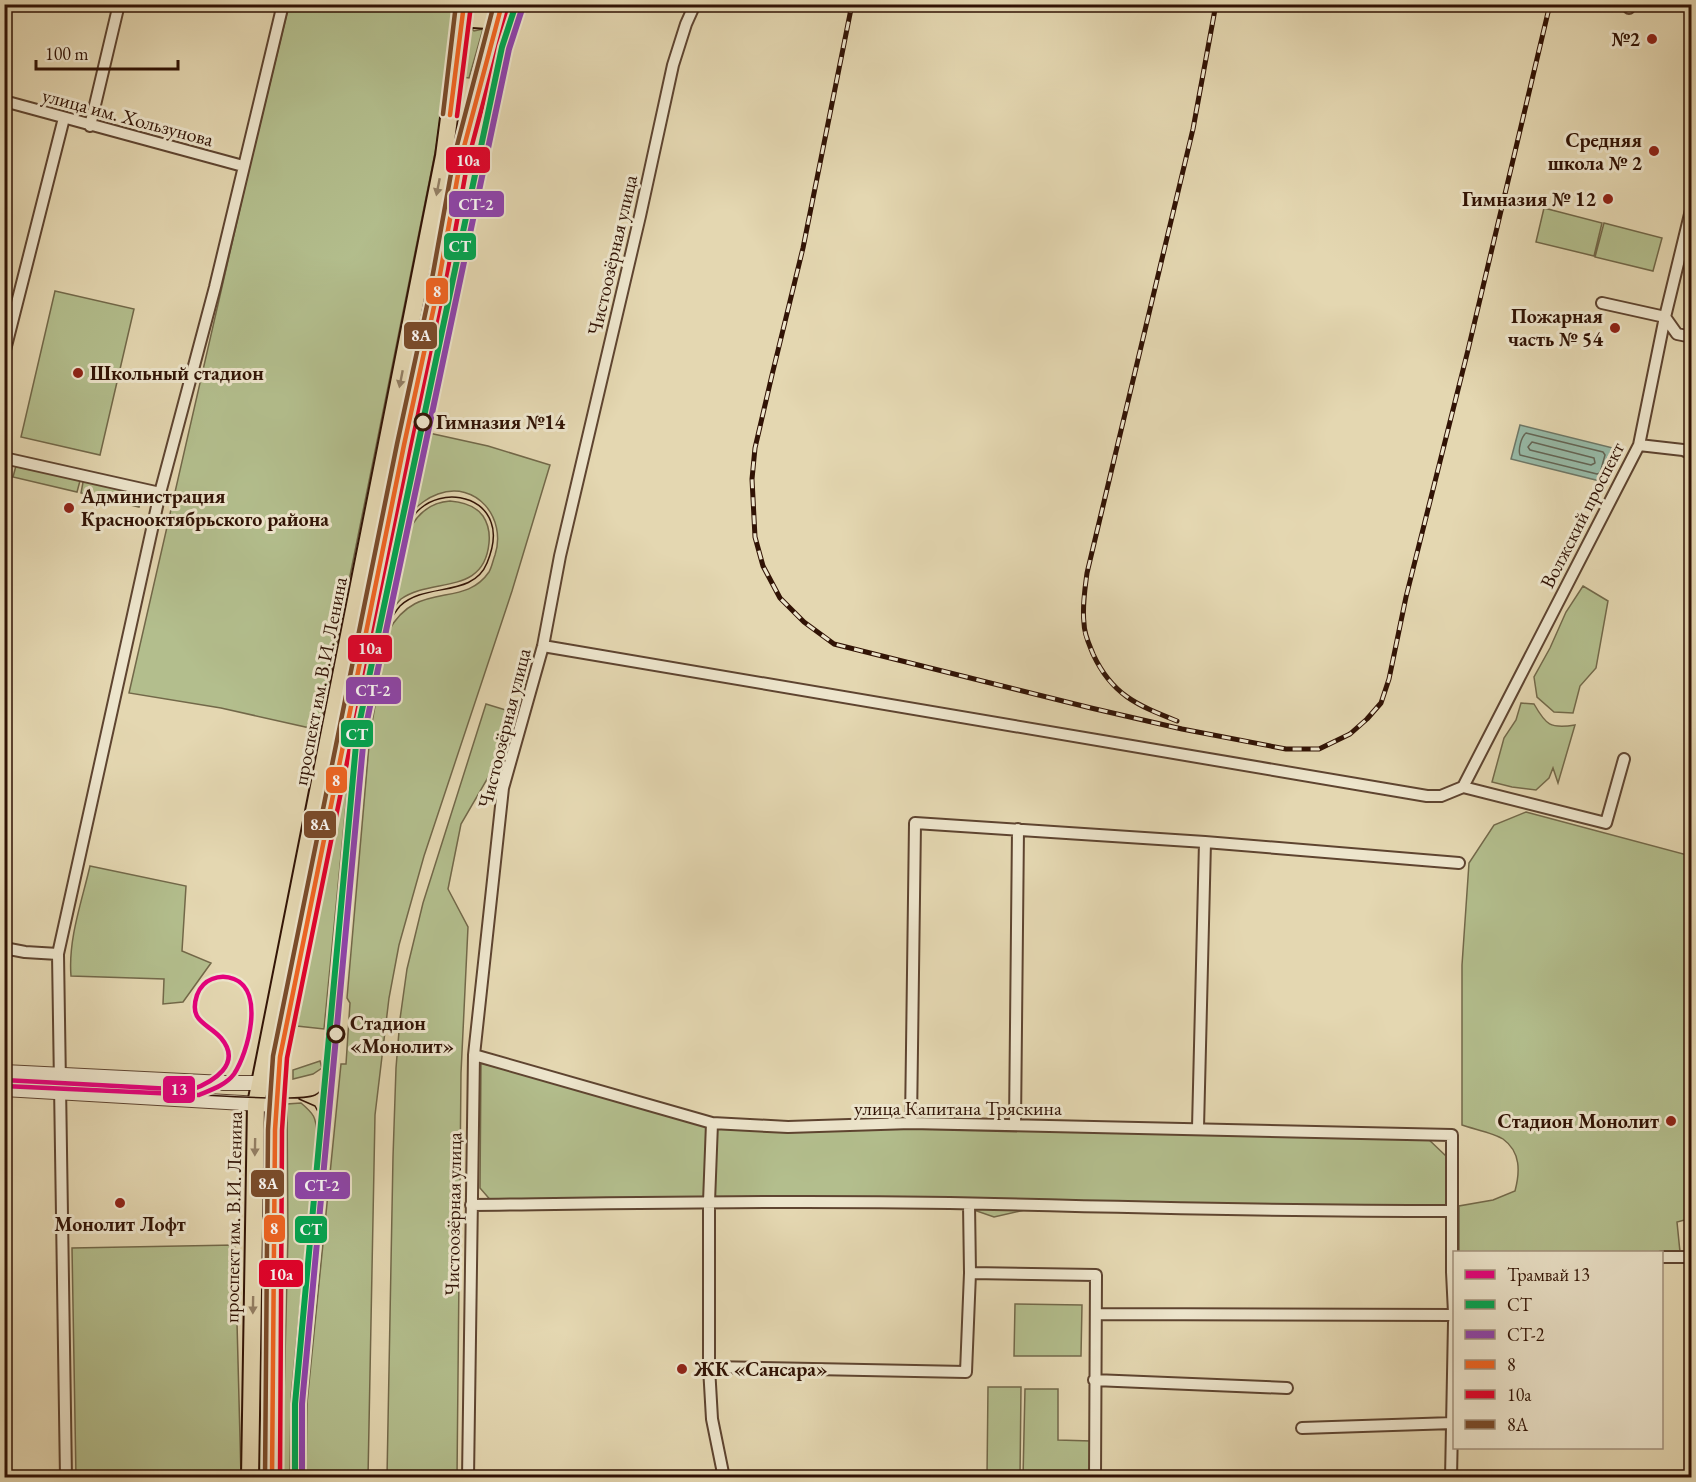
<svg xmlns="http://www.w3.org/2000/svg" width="1696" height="1482" viewBox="0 0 1696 1482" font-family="'EB Garamond',serif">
	<rect width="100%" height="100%" fill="#e4d7b1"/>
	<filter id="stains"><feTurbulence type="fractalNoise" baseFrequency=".00333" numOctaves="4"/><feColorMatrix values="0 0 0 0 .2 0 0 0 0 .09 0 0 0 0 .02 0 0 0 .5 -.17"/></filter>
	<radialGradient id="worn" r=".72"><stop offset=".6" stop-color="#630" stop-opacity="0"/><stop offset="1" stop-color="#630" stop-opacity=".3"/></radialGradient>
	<!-- green -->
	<path fill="#b3be8d" stroke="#726849" stroke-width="1.5" d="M 289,5 L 456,5 L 436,148 L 319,730 L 221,708 L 129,693 L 249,169 Z
		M 468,25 L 474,31 L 483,29 L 469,78 L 462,77 Z
		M 1544,208 L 1602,223 L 1594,256 L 1536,242 Z
		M 1604,223 L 1662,238 L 1653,271 L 1595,257 Z
		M 55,291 L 134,309 L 100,455 L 21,437 Z
		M 429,433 L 488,446 L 550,465 L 512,591 L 424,856 L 399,945 L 389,998 L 375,1115 L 368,1477 L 306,1477 L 307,1403 L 341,1064 L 346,1064 L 350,1003 L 347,998 L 370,734 L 388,632 C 417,578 463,610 489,572 C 492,567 493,560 495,555 C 507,518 476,480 438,494 C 427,498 420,504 411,512 Z
		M 17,462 L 81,477 L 77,492 L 13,477 Z
		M 84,477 L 143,491 L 139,507 L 81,493 Z
		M 450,501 C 462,502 476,506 483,516 C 489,525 490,533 489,543 C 484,596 432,577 401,599 C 398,602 395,606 392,609 C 399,570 399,505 450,501 Z
		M 1583,586 L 1608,601 L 1596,668 L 1580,686 L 1573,713 L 1554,712 L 1537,697 L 1534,677 L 1550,648 L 1566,612 Z
		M 1521,703 L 1534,704 C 1546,725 1550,729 1575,725 L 1558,783 L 1553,768 L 1549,778 L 1536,790 L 1512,787 L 1492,782 L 1504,738 L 1516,720 Z
		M 486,704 L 509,711 L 497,762 L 461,824 L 448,889 L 468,927 L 461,1073 L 457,1477 L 387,1477 L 393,1157 L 396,1068 L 400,1019 L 407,969 L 423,903 Z
		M 348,752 L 351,754 L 324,1029 L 297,1026 Z
		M 1526,812 L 1691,856 L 1692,1218 L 1677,1222 L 1680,1252 L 1459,1252 L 1459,1206 L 1493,1200 L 1515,1191 C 1520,1172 1521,1152 1503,1139 C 1494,1133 1473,1129 1462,1125 L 1462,965 L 1469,863 L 1494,825 Z
		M 90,866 L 186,886 L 182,951 L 211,963 L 183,1002 L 163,1004 L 164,979 L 71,976 C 68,939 82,901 90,866 Z
		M 320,1061 L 322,1068 L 313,1074 L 293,1079 L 293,1070 Z
		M 481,1063 L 712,1126 L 911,1126 L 1426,1137 L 1446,1156 L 1446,1207 L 1051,1204 L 994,1217 L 971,1209 L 713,1201 L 493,1203 L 480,1188 Z
		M 301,1103 C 314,1114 316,1117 317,1134 L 291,1397 L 290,1477 L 282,1477 L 288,1236 L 287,1104 Z
		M 263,1126 L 267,1130 L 264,1477 L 255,1478 Z
		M 235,1245 L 241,1477 L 76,1477 L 72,1248 Z
		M 1015,1304 L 1082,1305 L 1081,1356 L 1014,1356 Z
		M 988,1387 L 1021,1387 L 1020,1477 L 987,1477 Z
		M 1025,1389 L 1058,1389 L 1058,1440 L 1091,1441 L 1090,1477 L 1023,1478 Z"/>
	<!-- water -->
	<path fill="#97baa7" stroke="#6e7766" stroke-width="1.5" d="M 1520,425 L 1613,448 L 1604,482 L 1511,459 Z"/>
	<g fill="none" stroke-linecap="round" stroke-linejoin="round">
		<!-- shore -->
		<path stroke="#646656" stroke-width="1.5" d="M 1526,433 L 1603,452 L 1605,455 L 1600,473 L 1597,474 L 1520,455 C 1518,450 1521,437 1526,433 Z
			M 1532,442 L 1594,458 L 1595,463 L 1591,465 L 1530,450 L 1528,447 Z"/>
		<defs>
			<path id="minor" d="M 1629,8 L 1629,4
				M 4,101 L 243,166
				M 90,126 L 119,4
				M 1602,303 L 1665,317 L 1677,334 L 1692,337
				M 4,354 L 64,118
				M 1639,445 L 1683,450 L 1692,454
				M 4,458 L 160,493
				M 543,646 L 1427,796 L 1441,796 L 1463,787 L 1606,823 L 1624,759
				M 1463,787 L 1639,445 L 1665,317 L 1692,206
				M 4,948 L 25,952 L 58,954
				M 474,1055 L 712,1123 L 788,1127 L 911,1123 L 1452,1135 L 1452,1272 L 1454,1313
				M 712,1123 L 709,1202 L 709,1367 L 712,1419 L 724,1478
				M 911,1123 L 915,823 L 1205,842 L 1459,863
				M 1015,1125 L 1018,829
				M 1198,1128 L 1205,842
				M 471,1205 C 645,1203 819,1200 994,1204 C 1147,1208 1299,1211 1452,1211
				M 1662,1257 L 1692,1257
				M 970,1273 L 1096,1275 L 1095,1478
				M 1096,1314 L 1454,1315
				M 709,1367 L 966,1372 L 970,1273 L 969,1204
				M 1094,1380 L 1287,1388
				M 1302,1428 L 1453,1423
				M 66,1478 L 58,954 L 160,493 L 215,287 L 283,4
				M 468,1478 L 474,1055 L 503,788 L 543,646 L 560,556 L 640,216 L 673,65 L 686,24 L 695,4
				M 1451,1478 L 1454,1322"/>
			<path id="tertiary" d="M 4,1072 L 224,1083 L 269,1083
				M 4,1089 L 276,1105"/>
			<path id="primary" d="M 463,7 L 473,19 L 488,20 L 501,11
				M 250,1478 L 256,1104 L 444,156 L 464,4
				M 272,1478 L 275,1130 L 280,1057 L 404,445 L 435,302 L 461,158 L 502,4"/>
		</defs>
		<!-- minor casing -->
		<use href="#minor" stroke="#5e4430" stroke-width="14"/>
		<!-- tertiary casing -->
		<use href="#tertiary" stroke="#5e4430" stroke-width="16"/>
		<!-- primary casing -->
		<use href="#primary" stroke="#311305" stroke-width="20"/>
		<!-- minor -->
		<use href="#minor" stroke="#ede5cc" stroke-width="10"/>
		<!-- tertiary -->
		<use href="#tertiary" stroke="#ede5cc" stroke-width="14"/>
		<!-- primary -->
		<use href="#primary" stroke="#e4d7b1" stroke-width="16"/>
		<!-- tram -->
		<path stroke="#311305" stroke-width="1.5" d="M 385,629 C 389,622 394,613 400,606 C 425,582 473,598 487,563 C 492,551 496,535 491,522 C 481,494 442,490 421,508 C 410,517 402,533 396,546
			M 199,1095 C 220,1095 300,1102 315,1095 C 325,1090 332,1075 336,1065
			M 299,1099 L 315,1106 L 322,1119"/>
		<defs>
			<path id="rail" d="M 852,4 L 803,248 L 772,375 L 755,448 L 752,479 L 755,537 L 763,566 L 780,598 L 804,622 L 834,644 L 1091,708 L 1182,729 L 1286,749 L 1319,749 L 1350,734 L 1367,719 L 1381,703 L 1389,679 L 1406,597 L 1468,350 L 1550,4
				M 1177,721 C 1137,705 1112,695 1093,654 C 1089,644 1084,634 1084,623 C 1082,606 1085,589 1087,573 L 1193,129 L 1216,4"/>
		</defs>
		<!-- rail casing -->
		<use href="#rail" stroke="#311305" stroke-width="5"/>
		<!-- rail -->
		<use href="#rail" stroke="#ede5cc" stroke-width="3" stroke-dasharray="9" stroke-linecap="butt"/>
		<defs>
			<path id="bus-1" d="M 450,115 L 464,4
				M 272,1478 L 275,1130 L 280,1057 L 404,445 L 435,302 L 461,158 L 502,4"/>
			<path id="bus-2" d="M 457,116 L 471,5
				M 280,1478 L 282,1130 L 287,1058 L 411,447 L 442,304 L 468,160 L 509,6"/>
			<path id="bus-3" d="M 443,114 L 456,4
				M 265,1478 L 268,1130 L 273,1056 L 397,444 L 428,301 L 454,157 L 494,4"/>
		</defs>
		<!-- bus-1 casing -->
		<use href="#bus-1" stroke="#ede5cc" stroke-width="9"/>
		<!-- bus-2 casing -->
		<use href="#bus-2" stroke="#ede5cc" stroke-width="9"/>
		<!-- bus-3 casing -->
		<use href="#bus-3" stroke="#ede5cc" stroke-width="9"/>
		<!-- bus-1 -->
		<use href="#bus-1" stroke="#f26522" stroke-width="4.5"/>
		<!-- bus-2 -->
		<use href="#bus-2" stroke="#e4002b" stroke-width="4.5"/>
		<!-- bus-3 -->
		<use href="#bus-3" stroke="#7a4b2a" stroke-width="4.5"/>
		<defs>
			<path id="rail-1" d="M 295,1478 L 295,1404 L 357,734 L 502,47 L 516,4"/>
			<path id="rail-2" d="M 302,1478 L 302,1404 L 364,735 L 509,49 L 523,6"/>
		</defs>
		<!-- rail-1 casing -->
		<use href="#rail-1" stroke="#ede5cc" stroke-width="10"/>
		<!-- rail-2 casing -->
		<use href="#rail-2" stroke="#ede5cc" stroke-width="10"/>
		<!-- rail-1 -->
		<use href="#rail-1" stroke="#00a651" stroke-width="6"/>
		<!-- rail-2 -->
		<use href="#rail-2" stroke="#8e44ad" stroke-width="6"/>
		<defs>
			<path id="tram-1" d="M 4,1080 L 191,1090 C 213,1082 243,1064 221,1038 C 208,1023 188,1022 197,995 C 200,987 204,982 212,979 C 219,976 227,976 234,979 C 265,991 248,1053 234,1074 C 226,1085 211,1090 199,1095 L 4,1086"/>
		</defs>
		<!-- tram-1 casing -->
		<use href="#tram-1" stroke="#ede5cc" stroke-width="9"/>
		<!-- tram-1 -->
		<use href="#tram-1" stroke="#e5007d" stroke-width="4.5"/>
	</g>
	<!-- one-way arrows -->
	<defs><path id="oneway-solid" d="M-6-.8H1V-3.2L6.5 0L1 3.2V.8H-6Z" transform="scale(1.5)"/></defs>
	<g fill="#937f64">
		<use href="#oneway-solid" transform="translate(438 187) rotate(101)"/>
		<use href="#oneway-solid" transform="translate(401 379) rotate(101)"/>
		<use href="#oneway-solid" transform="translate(255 1147) rotate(91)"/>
		<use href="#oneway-solid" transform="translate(253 1305) rotate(91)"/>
	</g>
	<!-- markers -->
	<g fill="#8f2418" stroke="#ede5cc" stroke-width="2">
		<circle cx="1652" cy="39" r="6"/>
		<circle cx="1654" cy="151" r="6"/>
		<circle cx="1608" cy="199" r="6"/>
		<circle cx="1615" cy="328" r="6"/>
		<circle cx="78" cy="373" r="6"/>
		<circle cx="69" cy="508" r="6"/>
		<circle cx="1671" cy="1121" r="6"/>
		<circle cx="120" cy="1203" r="6"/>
		<circle cx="682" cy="1369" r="6"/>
	</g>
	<g fill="#ede5cc" stroke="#311305" stroke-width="3">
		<circle cx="423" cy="422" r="8"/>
		<circle cx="336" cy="1034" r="8"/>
	</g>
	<g text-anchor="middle" stroke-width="6" stroke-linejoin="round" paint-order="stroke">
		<!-- poi labels -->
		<g font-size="20" font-weight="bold" fill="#311305" stroke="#ede5cc" text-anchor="end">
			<text x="1640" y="46">№2</text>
			<text x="1642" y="147">Средняя<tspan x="1642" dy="23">школа № 2</tspan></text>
			<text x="1596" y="206">Гимназия № 12</text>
			<text x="1603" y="323">Пожарная<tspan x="1603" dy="23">часть № 54</tspan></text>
			<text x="90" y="380" text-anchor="start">Школьный стадион</text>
			<text x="81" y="503" text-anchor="start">Администрация<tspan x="81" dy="23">Краснооктябрьского района</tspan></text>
			<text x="1659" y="1128">Стадион Монолит</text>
			<text x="120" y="1231" text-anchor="middle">Монолит Лофт</text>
			<text x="694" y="1376" text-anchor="start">ЖК «Сансара»</text>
		</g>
		<!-- street labels -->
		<g font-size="20" fill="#311305" stroke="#ede5cc">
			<text transform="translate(128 117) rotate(15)" y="7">улица им. Хользунова</text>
			<text transform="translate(612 255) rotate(-77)" y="7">Чистоозёрная улица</text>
			<text transform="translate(1582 515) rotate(-63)" y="7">Волжский проспект</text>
			<text transform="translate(320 681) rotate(-79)" y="7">проспект им. В.И. Ленина</text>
			<text transform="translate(504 728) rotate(-76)" y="7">Чистоозёрная улица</text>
			<text x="958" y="1115">улица Капитана Тряскина</text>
			<text transform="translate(453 1214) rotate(-89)" y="7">Чистоозёрная улица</text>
			<text transform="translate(233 1217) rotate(-89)" y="7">проспект им. В.И. Ленина</text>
		</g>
		<!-- stop labels -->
		<g font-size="20" font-weight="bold" fill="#311305" stroke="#ede5cc" text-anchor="start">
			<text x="436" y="429">Гимназия №14</text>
			<text x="350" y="1030">Стадион<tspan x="350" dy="23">«Монолит»</tspan></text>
		</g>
	</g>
	<g stroke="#ede5cc" stroke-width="2">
		<rect x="445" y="146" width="46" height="28" rx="6" fill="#e4002b"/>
		<rect x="448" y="190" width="57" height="28" rx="6" fill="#8e44ad"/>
		<rect x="443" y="232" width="34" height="29" rx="6" fill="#00a651"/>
		<rect x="425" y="277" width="24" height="28" rx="6" fill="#f26522"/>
		<rect x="403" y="321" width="35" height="29" rx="6" fill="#7a4b2a"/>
		<rect x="347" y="634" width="46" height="29" rx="6" fill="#e4002b"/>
		<rect x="345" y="676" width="57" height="29" rx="6" fill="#8e44ad"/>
		<rect x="340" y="719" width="34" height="29" rx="6" fill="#00a651"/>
		<rect x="325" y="766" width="23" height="28" rx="6" fill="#f26522"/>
		<rect x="303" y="810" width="34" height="29" rx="6" fill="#7a4b2a"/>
		<rect x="162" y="1075" width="34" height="29" rx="6" fill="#e5007d"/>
		<rect x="250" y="1169" width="35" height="29" rx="6" fill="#7a4b2a"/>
		<rect x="294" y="1171" width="57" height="29" rx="6" fill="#8e44ad"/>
		<rect x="263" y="1214" width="23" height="29" rx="6" fill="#f26522"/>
		<rect x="294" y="1215" width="34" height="29" rx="6" fill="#00a651"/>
		<rect x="258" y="1259" width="46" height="29" rx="6" fill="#e4002b"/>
	</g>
	<g font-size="16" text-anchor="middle" font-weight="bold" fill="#fff">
		<text x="468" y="166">10а</text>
		<text x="476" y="210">СТ-2</text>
		<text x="460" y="252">СТ</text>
		<text x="437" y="297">8</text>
		<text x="421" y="341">8А</text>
		<text x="370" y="654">10а</text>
		<text x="373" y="696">СТ-2</text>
		<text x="357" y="740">СТ</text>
		<text x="336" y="786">8</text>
		<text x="320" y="830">8А</text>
		<text x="179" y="1095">13</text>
		<text x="268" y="1189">8А</text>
		<text x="322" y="1191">СТ-2</text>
		<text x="274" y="1234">8</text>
		<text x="311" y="1235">СТ</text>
		<text x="281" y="1280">10а</text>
	</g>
	<!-- margin -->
	<rect width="1696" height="1482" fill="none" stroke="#e4d7b1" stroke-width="24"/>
	<rect x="6" y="6" width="1684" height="1470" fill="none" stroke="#311305" stroke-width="3"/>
	<rect x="12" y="12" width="1672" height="1458" fill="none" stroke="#311305" stroke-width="1.5"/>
	<!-- legend -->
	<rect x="1453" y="1251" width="210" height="198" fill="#ede5cc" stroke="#a2917c" stroke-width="1.5"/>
	<rect x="1465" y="1270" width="30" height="9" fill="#e5007d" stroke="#a2917c" stroke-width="1.5"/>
	<text x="1507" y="1281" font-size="18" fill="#311305">Трамвай 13</text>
	<rect x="1465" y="1300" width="30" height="9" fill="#00a651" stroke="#a2917c" stroke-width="1.5"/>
	<text x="1507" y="1311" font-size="18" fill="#311305">СТ</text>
	<rect x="1465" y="1330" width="30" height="9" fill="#8e44ad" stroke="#a2917c" stroke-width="1.5"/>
	<text x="1507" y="1341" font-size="18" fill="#311305">СТ-2</text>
	<rect x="1465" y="1360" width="30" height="9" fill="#f26522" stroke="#a2917c" stroke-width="1.5"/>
	<text x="1507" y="1371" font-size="18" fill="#311305">8</text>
	<rect x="1465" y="1390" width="30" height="9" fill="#e4002b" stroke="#a2917c" stroke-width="1.5"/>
	<text x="1507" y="1401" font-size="18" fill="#311305">10а</text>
	<rect x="1465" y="1420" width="30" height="9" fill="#7a4b2a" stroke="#a2917c" stroke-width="1.5"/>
	<text x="1507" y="1431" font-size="18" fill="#311305">8А</text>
	<!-- scale -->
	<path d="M36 60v9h142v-9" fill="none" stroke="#311305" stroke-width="3"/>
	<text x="45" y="60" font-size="18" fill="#311305" stroke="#ede5cc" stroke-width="4.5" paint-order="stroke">100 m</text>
	<rect width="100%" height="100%" filter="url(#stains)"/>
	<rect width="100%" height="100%" fill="url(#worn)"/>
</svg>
